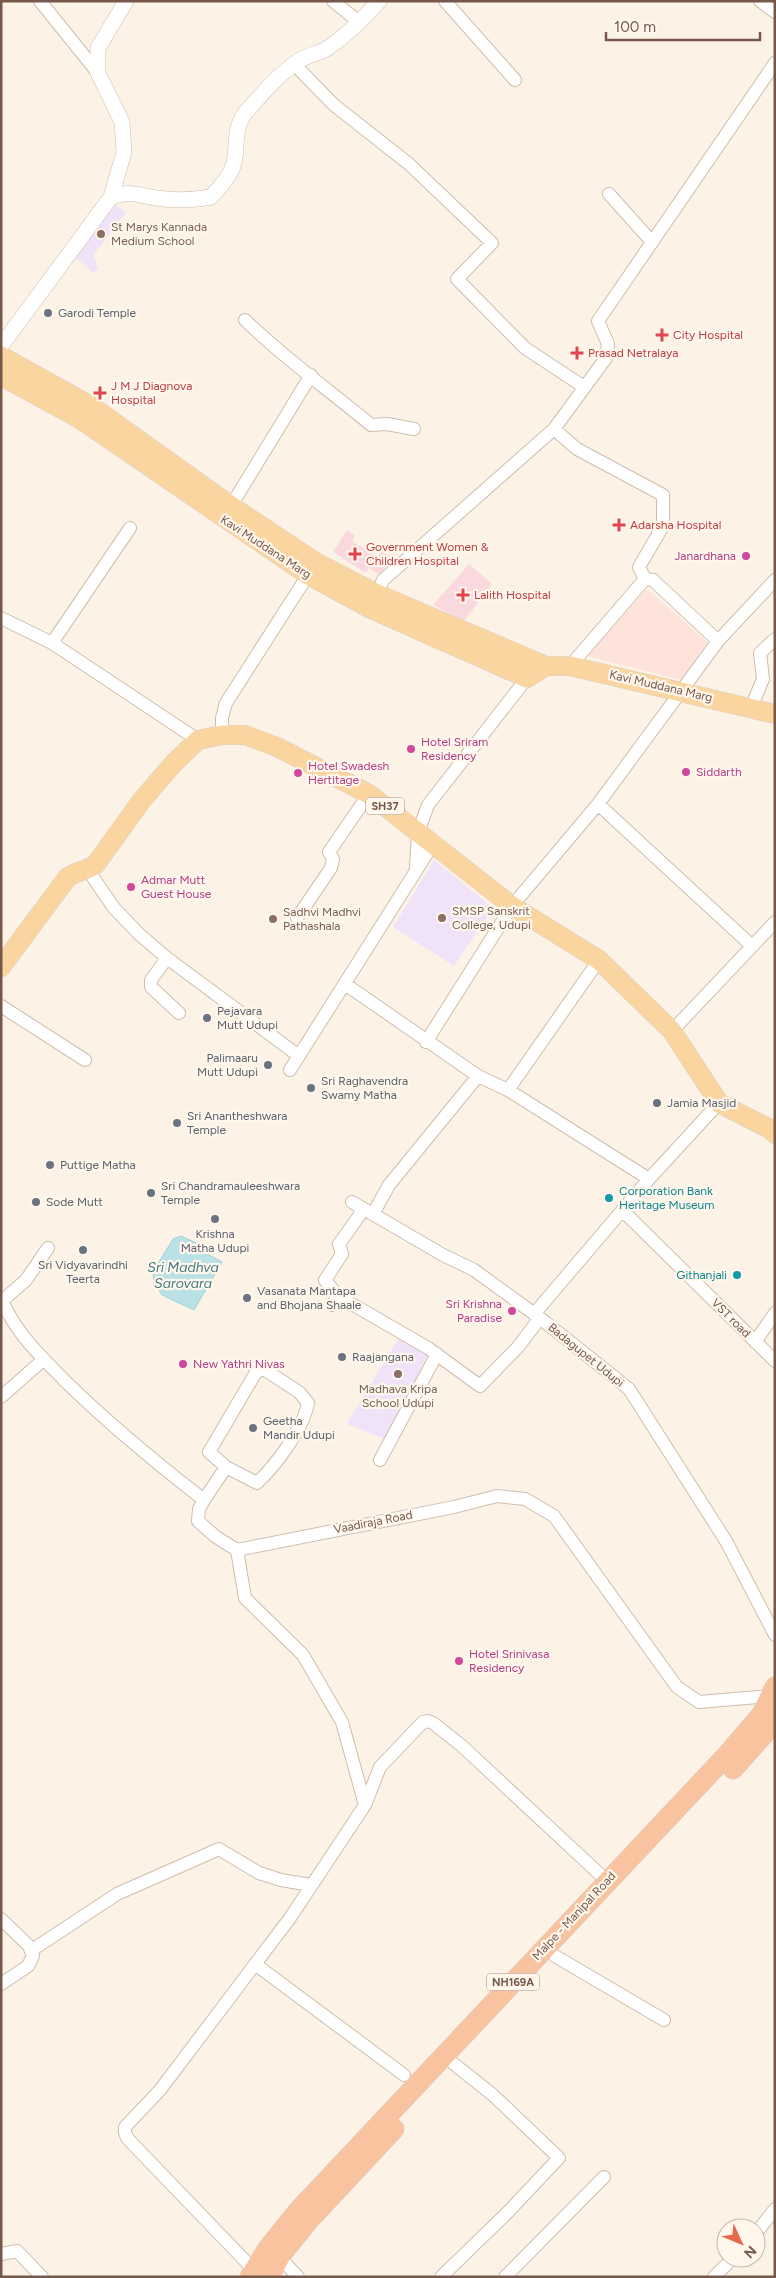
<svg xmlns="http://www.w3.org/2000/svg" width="776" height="2278" viewBox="0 0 776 2278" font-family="Figtree,sans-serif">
	<rect width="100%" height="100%" fill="#fcf3e6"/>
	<!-- commercial -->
	<path fill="#fde3da" d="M 647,589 L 707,642 L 681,680 L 587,656 Z"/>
	<!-- education -->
	<path fill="#f0e2f9" d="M 115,204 L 126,213 L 93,255 L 98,268 L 93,273 L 75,257 Z
		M 434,860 L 493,908 L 454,966 L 393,927 Z
		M 400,1336 L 429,1353 L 385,1439 L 347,1424 Z"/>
	<!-- medical -->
	<path fill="#fad9de" d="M 347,530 L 355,535 L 352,541 L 378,557 L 382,551 L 391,557 L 380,575 L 369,568 L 366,573 L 333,552 Z
		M 469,564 L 492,584 L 464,621 L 433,605 Z"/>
	<!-- water -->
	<path fill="#bae1e6" stroke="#a0d1d8" d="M 181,1236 L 209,1249 L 207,1254 L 222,1262 L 194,1310 L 162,1295 L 154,1283 L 153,1272 L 173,1239 Z"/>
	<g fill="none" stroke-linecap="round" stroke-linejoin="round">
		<defs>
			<path id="minor" d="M 40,1 L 98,73
				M 333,1 L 359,22
				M 445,1 L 515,80
				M 760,1 L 775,12
				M 294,64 L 334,105 L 409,164 L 492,243 L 457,279 L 525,348 L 584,387
				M 609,194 L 652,242
				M 245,320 C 284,358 329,390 371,425 L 387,424 L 414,429
				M 554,429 L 577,449 L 663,495 L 663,526 L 639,567 L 645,579
				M 231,506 L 311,375
				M 645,579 L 653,580 L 718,641
				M 377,594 L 383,580 L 554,429 L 606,358 L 608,344 L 598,321 L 775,63
				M 1,618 L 52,643 L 198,740
				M 52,643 L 130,528
				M 570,666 L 645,579
				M 751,708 L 763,679 L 760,653 L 775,639
				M 222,735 L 222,718 L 226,703 L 308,575
				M 598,804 L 752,946
				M 416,867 L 418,832 L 428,805 L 527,678
				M 88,870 L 114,908 L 140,935 L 167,958 L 299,1056
				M 297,918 L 331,868 L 333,859 L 329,852 L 369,794
				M 167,958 L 151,980 L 151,987 L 179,1013
				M 345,984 L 478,1076 L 508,1090 L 649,1179
				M 1,1006 L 85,1060
				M 672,1031 L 775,922
				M 426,1042 L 512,906 L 598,804 L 718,641 L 775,580
				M 290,1070 L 433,844
				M 508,1090 L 599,960
				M 352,1202 L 443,1255 L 474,1270 L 540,1318 L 629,1389 L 726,1541 L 775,1635
				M 623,1211 L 775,1361
				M 373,1214 L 389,1185 L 478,1076
				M 338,1296 L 325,1280 L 342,1254 L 339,1244 L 364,1209
				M 2,1301 C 19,1337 39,1354 65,1381 C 109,1424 155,1462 204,1500 L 199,1509 L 198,1521 L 216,1537 L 237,1550 L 454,1507 L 497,1496 L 525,1499 L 554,1516 L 677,1687 L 699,1702 L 770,1696
				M 2,1301 L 26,1280 L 48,1248
				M 332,1305 L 338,1296 L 428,1348 L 480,1386 L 518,1347 L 540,1318
				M 534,1314 L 649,1179 L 719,1103
				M 755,1342 L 775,1313
				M 1,1397 L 43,1360
				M 380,1460 L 437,1354
				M 204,1500 L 226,1467 L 257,1483 C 276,1465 303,1429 308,1403 L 299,1392 L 262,1368 L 255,1374 L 209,1452 L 226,1467
				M 237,1550 L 245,1598 L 303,1655 L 342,1722 L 365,1805
				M 1,1919 L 29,1946 L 33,1956 L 28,1966 L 1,1984
				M 32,1950 L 117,1894 L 219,1849 L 259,1873 L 281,1880 L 311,1885
				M 555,1956 L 664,2020
				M 255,1964 L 404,2075
				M 756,2233 L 775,2209
				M 276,2253 L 298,2277
				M 1,2254 L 17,2251 L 42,2277
				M 254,2270 L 127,2138 L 125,2132 L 125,2127 L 160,2090 L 290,1918 L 365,1805 L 380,1767 L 423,1722 L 428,1721 L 433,1723 L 462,1746 L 607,1881
				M 441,2277 L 508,2212 L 559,2158 L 493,2095 L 454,2064
				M 505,2277 L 604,2177
				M 714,2277 L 733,2258"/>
			<path id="tertiary" d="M 111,197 C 131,190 137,195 157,198 C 175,201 193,200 211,197 C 220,187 230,177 234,163 C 238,145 233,128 246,112 C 261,95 278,75 297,62 C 306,55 319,54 328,48 C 347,35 364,18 379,1
				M 1,346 L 111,197 L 124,152 L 122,122 L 98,73 L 98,48 L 126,1"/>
			<path id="primary" d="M 1,356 L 91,406 L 231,506 L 317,563 L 377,594 L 546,666 L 570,666 L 775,714
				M 1,376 L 80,419 L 308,575 L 369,608 L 527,678 L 546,666
				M 1,967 L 67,878 C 76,871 87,871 96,864 L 142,800 L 174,763 L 198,740 L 222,735 L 245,735 L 277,747 L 369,794 L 512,906 L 599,960 L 672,1031 L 719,1103 L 770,1129 L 775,1134"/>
			<path id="trunk" d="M 733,1769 L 775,1722
				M 250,2277 L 269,2247 L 298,2211 L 726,1756 L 762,1714 L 775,1687
				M 269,2277 L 280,2256 L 309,2220 L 394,2129"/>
		</defs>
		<!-- minor casing -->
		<use href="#minor" stroke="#d0bcae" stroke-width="14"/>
		<!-- tertiary casing -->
		<use href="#tertiary" stroke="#d0bcae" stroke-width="16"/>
		<!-- primary casing -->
		<use href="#primary" stroke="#d9d0cc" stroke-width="20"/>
		<!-- trunk casing -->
		<use href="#trunk" stroke="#d9d0cc" stroke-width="21"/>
		<!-- minor -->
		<use href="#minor" stroke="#fff" stroke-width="12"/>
		<!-- tertiary -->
		<use href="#tertiary" stroke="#fff" stroke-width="15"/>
		<!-- primary -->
		<use href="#primary" stroke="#fbd59f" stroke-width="19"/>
		<!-- trunk -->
		<use href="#trunk" stroke="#f8c39e" stroke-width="20"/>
	</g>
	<!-- markers -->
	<g fill="#8d6e63" stroke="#fff7ec" stroke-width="2">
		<circle cx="101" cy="234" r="5"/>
		<circle cx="442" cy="918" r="5"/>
		<circle cx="273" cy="919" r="5"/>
		<circle cx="398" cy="1374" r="5"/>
	</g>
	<g fill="#6b7280" stroke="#fff7ec" stroke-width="2">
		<circle cx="48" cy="313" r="5"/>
		<circle cx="207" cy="1018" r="5"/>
		<circle cx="268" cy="1065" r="5"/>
		<circle cx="311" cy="1088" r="5"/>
		<circle cx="657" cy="1103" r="5"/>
		<circle cx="177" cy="1123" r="5"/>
		<circle cx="50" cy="1165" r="5"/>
		<circle cx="151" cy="1193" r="5"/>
		<circle cx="36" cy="1202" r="5"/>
		<circle cx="215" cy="1219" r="5"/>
		<circle cx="83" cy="1250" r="5"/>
		<circle cx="247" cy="1298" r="5"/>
		<circle cx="342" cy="1357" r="5"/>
		<circle cx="253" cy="1428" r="5"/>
	</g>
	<g fill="#e0444e" stroke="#fff7ec" stroke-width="2">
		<path d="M659.5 327.5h5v5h5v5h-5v5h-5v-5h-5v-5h5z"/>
		<path d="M574.5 345.5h5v5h5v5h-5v5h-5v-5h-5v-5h5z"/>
		<path d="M97.5 385.5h5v5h5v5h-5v5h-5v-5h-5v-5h5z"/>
		<path d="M616.5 517.5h5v5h5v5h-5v5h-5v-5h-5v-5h5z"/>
		<path d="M352.5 546.5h5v5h5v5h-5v5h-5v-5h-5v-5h5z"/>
		<path d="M460.5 587.5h5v5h5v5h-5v5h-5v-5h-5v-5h5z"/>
	</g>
	<g fill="#d1479c" stroke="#fff7ec" stroke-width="2">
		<circle cx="746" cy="556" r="5"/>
		<circle cx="411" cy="749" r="5"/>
		<circle cx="686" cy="772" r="5"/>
		<circle cx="298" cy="773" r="5"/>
		<circle cx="131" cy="887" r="5"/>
		<circle cx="512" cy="1311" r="5"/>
		<circle cx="183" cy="1364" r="5"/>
		<circle cx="459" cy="1661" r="5"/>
	</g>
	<g fill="#0f9aa8" stroke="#fff7ec" stroke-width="2">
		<circle cx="609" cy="1198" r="5"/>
		<circle cx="737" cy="1275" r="5"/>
	</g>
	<g text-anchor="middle" stroke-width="4.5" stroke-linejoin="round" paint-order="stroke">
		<!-- shield labels -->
		<g fill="#fff7ec" stroke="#9f887b" stroke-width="1">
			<rect x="366" y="797.5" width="38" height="17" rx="4"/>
			<rect x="487" y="1973.5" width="52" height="17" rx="4"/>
		</g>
		<g font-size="11" font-weight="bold" fill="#76584a">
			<text x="385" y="810">SH37</text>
			<text x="513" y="1986">NH169A</text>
		</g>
		<!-- education labels -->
		<g font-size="12" fill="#785e54" stroke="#fff7ec" text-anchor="start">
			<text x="111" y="231">St Marys Kannada<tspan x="111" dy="14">Medium School</tspan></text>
			<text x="452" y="915">SMSP Sanskrit<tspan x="452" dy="14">College, Udupi</tspan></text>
			<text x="283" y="916">Sadhvi Madhvi<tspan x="283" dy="14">Pathashala</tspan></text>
			<text x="398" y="1393" text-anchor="middle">Madhava Kripa<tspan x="398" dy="14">School Udupi</tspan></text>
		</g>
		<!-- worship labels -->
		<g font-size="12" fill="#5b616d" stroke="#fff7ec" text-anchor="start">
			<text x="58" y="317">Garodi Temple</text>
			<text x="217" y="1015">Pejavara<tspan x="217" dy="14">Mutt Udupi</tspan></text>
			<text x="258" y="1062" text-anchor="end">Palimaaru<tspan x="258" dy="14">Mutt Udupi</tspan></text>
			<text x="321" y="1085">Sri Raghavendra<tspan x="321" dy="14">Swamy Matha</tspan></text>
			<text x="667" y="1107">Jamia Masjid</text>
			<text x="187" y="1120">Sri Anantheshwara<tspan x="187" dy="14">Temple</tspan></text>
			<text x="60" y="1169">Puttige Matha</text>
			<text x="161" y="1190">Sri Chandramauleeshwara<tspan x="161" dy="14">Temple</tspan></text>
			<text x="46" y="1206">Sode Mutt</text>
			<text x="215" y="1238" text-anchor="middle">Krishna<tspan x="215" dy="14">Matha Udupi</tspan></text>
			<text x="83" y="1269" text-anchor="middle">Sri Vidyavarindhi<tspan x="83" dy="14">Teerta</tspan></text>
			<text x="257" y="1295">Vasanata Mantapa<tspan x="257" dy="14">and Bhojana Shaale</tspan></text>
			<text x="352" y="1361">Raajangana</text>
			<text x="263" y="1425">Geetha<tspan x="263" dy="14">Mandir Udupi</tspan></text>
		</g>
		<!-- health labels -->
		<g font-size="12" fill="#be3a42" stroke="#fff7ec" text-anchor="start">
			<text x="673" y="339">City Hospital</text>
			<text x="588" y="357">Prasad Netralaya</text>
			<text x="111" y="390">J M J Diagnova<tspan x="111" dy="14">Hospital</tspan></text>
			<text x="630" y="529">Adarsha Hospital</text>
			<text x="366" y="551">Government Women &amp;<tspan x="366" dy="14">Children Hospital</tspan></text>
			<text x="474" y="599">Lalith Hospital</text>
		</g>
		<!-- street labels -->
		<g font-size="12" fill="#76584a" stroke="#fff7ec">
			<text transform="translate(266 547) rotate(33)" y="4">Kavi Muddana Marg</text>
			<text transform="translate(661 686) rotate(13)" y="4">Kavi Muddana Marg</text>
			<text transform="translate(731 1318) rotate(45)" y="4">VST road</text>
			<text transform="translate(586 1355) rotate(39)" y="4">Badagupet Udupi</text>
			<text transform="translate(373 1522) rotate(-11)" y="4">Vaadiraja Road</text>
			<text transform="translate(574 1916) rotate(-47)" y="4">Malpe - Manipal Road</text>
		</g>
		<!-- hotel labels -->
		<g font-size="12" fill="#b23c85" stroke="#fff7ec" text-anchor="start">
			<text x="736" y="560" text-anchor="end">Janardhana</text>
			<text x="421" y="746">Hotel Sriram<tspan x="421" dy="14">Residency</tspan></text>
			<text x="308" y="770">Hotel Swadesh<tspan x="308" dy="14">Hertitage</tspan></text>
			<text x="696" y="776">Siddarth</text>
			<text x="141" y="884">Admar Mutt<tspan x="141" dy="14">Guest House</tspan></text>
			<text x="502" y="1308" text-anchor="end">Sri Krishna<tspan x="502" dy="14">Paradise</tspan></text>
			<text x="193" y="1368">New Yathri Nivas</text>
			<text x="469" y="1658">Hotel Srinivasa<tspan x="469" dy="14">Residency</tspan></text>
		</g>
		<!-- culture labels -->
		<g font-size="12" fill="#0d838f" stroke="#fff7ec" text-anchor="start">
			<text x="619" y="1195">Corporation Bank<tspan x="619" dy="14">Heritage Museum</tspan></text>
			<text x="727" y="1279" text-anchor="end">Githanjali</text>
		</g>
		<!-- water labels -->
		<g font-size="14" font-style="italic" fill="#417a82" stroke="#fff7ec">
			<text x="183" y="1272">Sri Madhva<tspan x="183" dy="16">Sarovara</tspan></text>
		</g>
	</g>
	<!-- border -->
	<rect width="776" height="2278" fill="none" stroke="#76584a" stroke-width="5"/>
	<!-- north arrow -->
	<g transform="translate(741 2243) rotate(134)"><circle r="24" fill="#fff7ec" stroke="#c8b7ab"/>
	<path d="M0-4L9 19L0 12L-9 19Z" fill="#e6694b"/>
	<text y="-8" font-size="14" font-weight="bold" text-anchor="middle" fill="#76584a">N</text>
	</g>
	<!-- scale -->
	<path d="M606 32v8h154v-8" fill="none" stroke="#76584a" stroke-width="2.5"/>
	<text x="614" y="32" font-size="15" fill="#76584a" stroke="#fff7ec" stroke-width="4" paint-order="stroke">100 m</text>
</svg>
